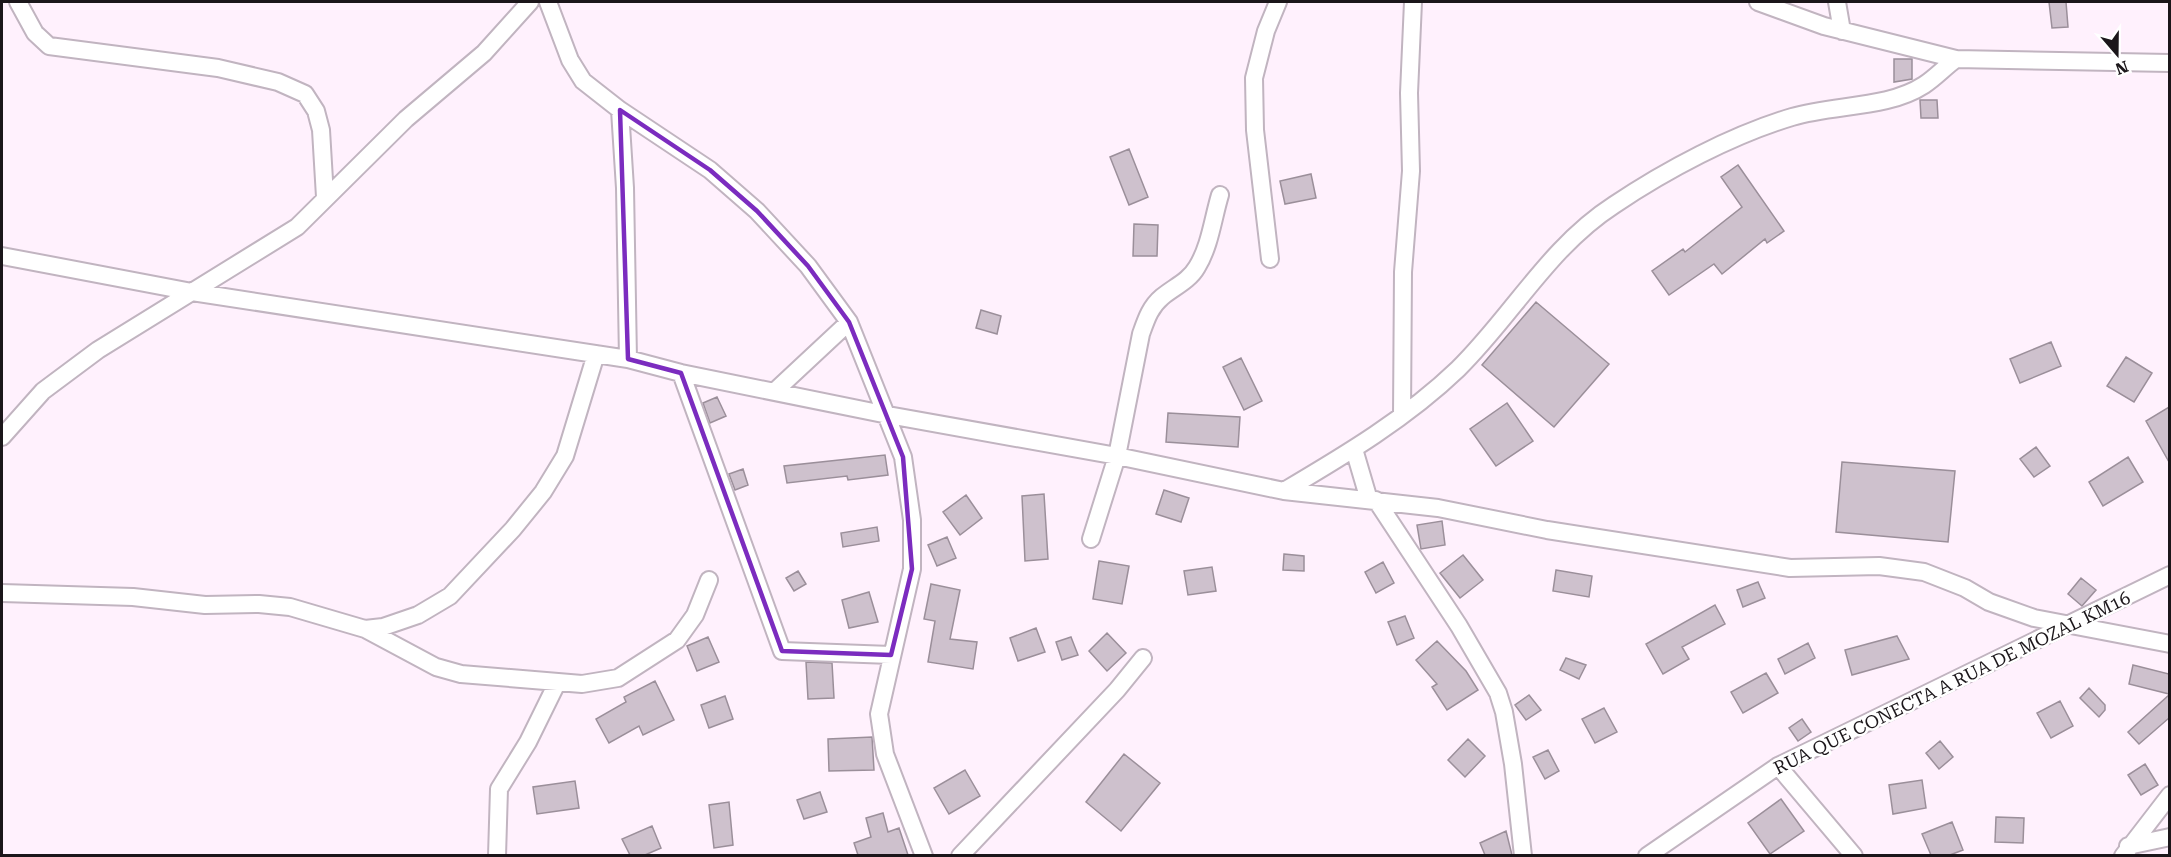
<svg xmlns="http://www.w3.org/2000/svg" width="2171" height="857" viewBox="0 0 2171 857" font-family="'Roboto Serif',serif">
	<rect width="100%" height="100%" fill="#fff1fd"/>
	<!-- building -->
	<path fill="#cec1cd" stroke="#9b8f9a" stroke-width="1.5" d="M 2049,2 L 2066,2 L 2068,27 L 2052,28 Z
		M 1894,59 L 1912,59 L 1912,79 L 1894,82 Z
		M 1920,100 L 1937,100 L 1938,118 L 1921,118 Z
		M 1129,149 L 1148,197 L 1129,205 L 1110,157 Z
		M 1738,165 L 1784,231 L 1767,243 L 1765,239 L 1722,274 L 1714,264 L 1669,295 L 1652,271 L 1683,249 L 1685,252 L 1742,207 L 1721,177 Z
		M 1311,174 L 1316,198 L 1285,204 L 1280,181 Z
		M 1134,224 L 1158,225 L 1157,256 L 1133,256 Z
		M 1536,302 L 1609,364 L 1554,427 L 1482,365 Z
		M 981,310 L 1001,316 L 997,334 L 976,328 Z
		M 2051,342 L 2061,366 L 2020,383 L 2010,359 Z
		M 2126,357 L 2152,373 L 2134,402 L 2107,386 Z
		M 1241,358 L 1262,401 L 1244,410 L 1223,367 Z
		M 717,397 L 726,416 L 710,423 L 703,403 Z
		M 1507,403 L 1533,441 L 1496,466 L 1470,429 Z
		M 2169,407 L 2169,462 L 2146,421 Z
		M 1168,413 L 1240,417 L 1238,447 L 1166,442 Z
		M 2036,447 L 2050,466 L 2034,477 L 2020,459 Z
		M 885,455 L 888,475 L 848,480 L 847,476 L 787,483 L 784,466 Z
		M 2128,457 L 2143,482 L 2103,506 L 2089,482 Z
		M 1842,462 L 1955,471 L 1948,542 L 1836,532 Z
		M 743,469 L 748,485 L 735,490 L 729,474 Z
		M 1164,490 L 1189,498 L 1181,522 L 1156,514 Z
		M 1044,494 L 1048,559 L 1025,561 L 1022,496 Z
		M 966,495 L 982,518 L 960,535 L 943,512 Z
		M 1442,521 L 1445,545 L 1421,549 L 1417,525 Z
		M 877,527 L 879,541 L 843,547 L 841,533 Z
		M 947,537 L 956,558 L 937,566 L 928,545 Z
		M 1284,554 L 1304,556 L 1304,571 L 1283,570 Z
		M 1463,555 L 1483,580 L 1460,598 L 1440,573 Z
		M 1099,561 L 1129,566 L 1122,604 L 1093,599 Z
		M 1383,562 L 1394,583 L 1376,593 L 1365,572 Z
		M 1212,567 L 1216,591 L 1188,595 L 1184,571 Z
		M 1556,570 L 1592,576 L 1589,597 L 1553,591 Z
		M 798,571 L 806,584 L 794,591 L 786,578 Z
		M 2081,578 L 2096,590 L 2082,606 L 2068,594 Z
		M 1758,582 L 1765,598 L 1743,607 L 1737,590 Z
		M 931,584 L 960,590 L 950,639 L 977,642 L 973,669 L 928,662 L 935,621 L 924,619 Z
		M 869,592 L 878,622 L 849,628 L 842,600 Z
		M 1715,605 L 1725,624 L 1682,647 L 1689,659 L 1663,674 L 1646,644 Z
		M 1405,616 L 1414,638 L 1397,645 L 1388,622 Z
		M 1036,628 L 1045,652 L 1018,661 L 1010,638 Z
		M 1107,633 L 1126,653 L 1107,671 L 1089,651 Z
		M 1897,636 L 1909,659 L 1852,675 L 1845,650 Z
		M 708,637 L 719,662 L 697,671 L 687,646 Z
		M 1071,637 L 1078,655 L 1062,660 L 1056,642 Z
		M 1437,641 L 1466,671 L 1478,690 L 1447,710 L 1432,687 L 1437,684 L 1416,660 Z
		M 1808,643 L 1815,658 L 1785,674 L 1778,659 Z
		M 1566,658 L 1586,665 L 1579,679 L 1560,670 Z
		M 806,662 L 832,663 L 834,698 L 808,699 Z
		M 2133,665 L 2169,674 L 2169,694 L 2129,684 Z
		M 1766,673 L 1778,693 L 1743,713 L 1731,692 Z
		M 655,681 L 674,720 L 643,735 L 639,726 L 609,743 L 596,719 L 626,702 L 624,697 Z
		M 2089,688 L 2105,705 L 2105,710 L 2099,717 L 2080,698 Z
		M 1529,695 L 1541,710 L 1526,720 L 1515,705 Z
		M 2169,695 L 2169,718 L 2139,744 L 2128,732 Z
		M 725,696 L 733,719 L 709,728 L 701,705 Z
		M 2060,701 L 2073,726 L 2051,738 L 2037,713 Z
		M 1604,708 L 1617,732 L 1595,743 L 1582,719 Z
		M 1802,719 L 1811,732 L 1798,741 L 1789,728 Z
		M 872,737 L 874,770 L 829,771 L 828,739 Z
		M 1468,739 L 1485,756 L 1465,777 L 1448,760 Z
		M 1940,741 L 1953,757 L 1939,769 L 1926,753 Z
		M 1548,750 L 1559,771 L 1545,779 L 1533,757 Z
		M 1124,754 L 1160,783 L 1121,831 L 1086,802 Z
		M 2145,764 L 2158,785 L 2141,795 L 2128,775 Z
		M 965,770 L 980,796 L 949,814 L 934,788 Z
		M 1922,780 L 1926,808 L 1893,814 L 1889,785 Z
		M 575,781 L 579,808 L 537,814 L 533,787 Z
		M 820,792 L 827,812 L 804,819 L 797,800 Z
		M 1781,799 L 1804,831 L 1770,854 L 1748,823 Z
		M 729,802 L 733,845 L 714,848 L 709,805 Z
		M 883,813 L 888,832 L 899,828 L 908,855 L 858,855 L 854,843 L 871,837 L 866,818 Z
		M 1996,817 L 2024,818 L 2023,843 L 1995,842 Z
		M 1952,822 L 1963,850 L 1950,855 L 1931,855 L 1922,834 Z
		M 652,826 L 661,848 L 645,855 L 630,855 L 622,839 Z
		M 1506,831 L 1512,855 L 1485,855 L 1480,843 Z"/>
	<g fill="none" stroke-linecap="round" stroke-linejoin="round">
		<defs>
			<path id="street" d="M 18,2 L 35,33 L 49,46 L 218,68 L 278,82 L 305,94 L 316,111 L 321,130 L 325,197
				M 548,2 L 570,60 L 583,81 L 620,110 L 710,170 L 757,211 L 808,266 L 849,322 L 903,457 L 912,520 L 912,569 L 879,714 L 885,754 L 924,856
				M 1758,2 L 1824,26 L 1956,59 L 2170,63
				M 1837,2 L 1842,31
				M 620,110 L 625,188 L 628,359
				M 2,256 L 192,292 L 628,359 L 681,373 L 888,415 L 1117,456 L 1284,491 L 1438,508 L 1547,530 L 1790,568 L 1879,566 L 1924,572 L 1965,588 L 1989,602 L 2034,618 L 2170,644
				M 1270,259 L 1255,130 L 1254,78 L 1266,31 L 1278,2
				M 681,373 L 782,651 L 891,655
				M 775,391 L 849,322
				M 1402,415 L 1403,272 L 1411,171 L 1409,93 L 1413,2
				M 2,437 L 43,391 L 98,350 L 297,227 L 406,119 L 484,53 L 530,2
				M 1354,449 L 1369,500
				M 1284,491 C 1345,455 1407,418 1458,369 C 1512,316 1549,247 1614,205 C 1666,170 1732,135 1792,117 C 1834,104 1887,109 1924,85 C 1935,78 1945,67 1956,59
				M 1376,500 L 1459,626 L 1498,693 L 1504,712 L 1513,764 L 1523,856
				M 1091,539 L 1117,456 L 1141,334 C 1146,320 1150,307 1162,297 C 1174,287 1189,281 1197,267 C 1210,246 1213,218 1220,195
				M 2,593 L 133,597 L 205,605 L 259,604 L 290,607 L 365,629 L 383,627 L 418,615 L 450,596 L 513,529 L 543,492 L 565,456 L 596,354
				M 365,629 L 436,667 L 461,674 L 582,684 L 618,678 L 677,640 L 695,615 L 709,580
				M 1778,766 L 1854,856
				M 2128,846 L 2170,837
				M 497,856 L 499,789 L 528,742 L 557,683
				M 960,856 L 1117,690 L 1143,658
				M 1647,856 L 1778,766 L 2170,575
				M 2123,856 L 2170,795"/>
		</defs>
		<!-- street casing -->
		<use href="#street" stroke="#c1b4c0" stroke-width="20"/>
		<!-- street -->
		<use href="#street" stroke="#fff" stroke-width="16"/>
	</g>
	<!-- marked area -->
	<path fill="none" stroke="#7b2cbf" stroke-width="4.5" stroke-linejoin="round" d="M 620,110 L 710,170 L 757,211 L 808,266 L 849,322 L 903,457 L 912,569 L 891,655 L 782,651 L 681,373 L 628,359 Z"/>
	<g text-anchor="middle" stroke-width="5" stroke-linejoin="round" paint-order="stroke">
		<!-- street labels -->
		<g font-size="18" fill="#1b161a" stroke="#fff">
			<text transform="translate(1952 683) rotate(-26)" y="6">RUA QUE CONECTA A RUA DE MOZAL KM16</text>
		</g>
	</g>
	<!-- border -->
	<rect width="2171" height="857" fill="none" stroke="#1b161a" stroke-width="6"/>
	<!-- north arrow -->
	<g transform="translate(2117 54) rotate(160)" stroke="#ffffff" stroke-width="4.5" paint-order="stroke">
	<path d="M0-4.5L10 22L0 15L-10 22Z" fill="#1b161a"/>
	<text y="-9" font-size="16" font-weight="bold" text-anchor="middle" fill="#1b161a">N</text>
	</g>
</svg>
